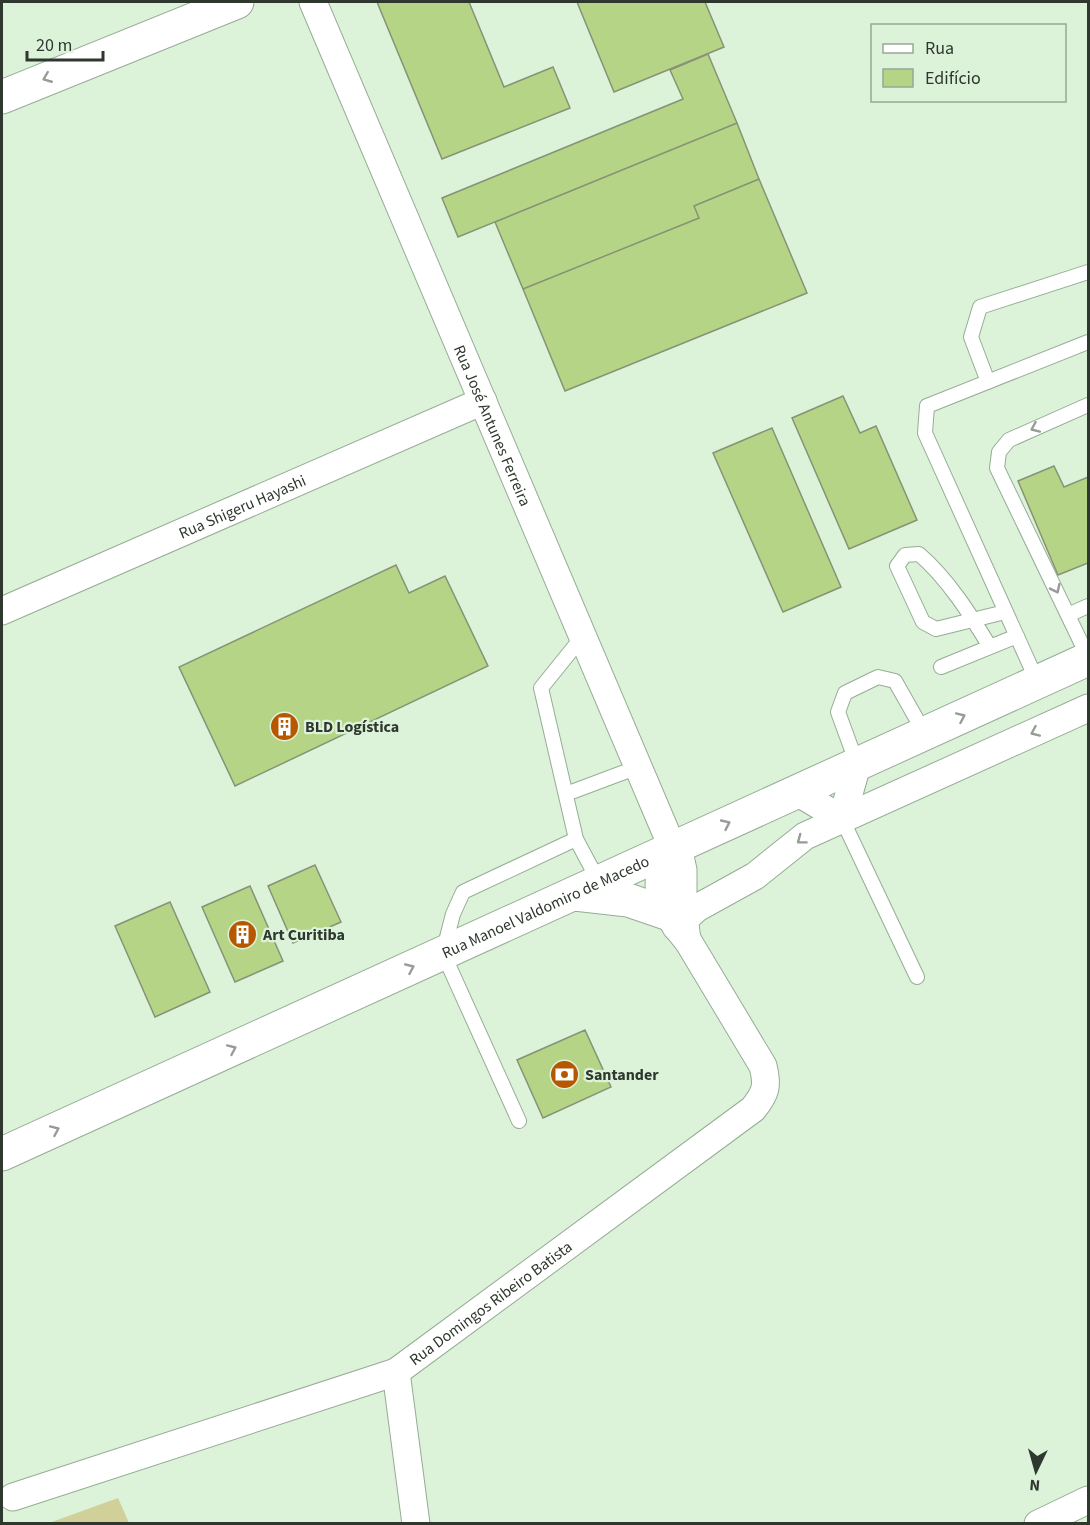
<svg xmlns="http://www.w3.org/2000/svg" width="1090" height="1525" viewBox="0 0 1090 1525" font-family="'Source Sans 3',sans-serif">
	<rect width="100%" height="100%" fill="#dcf3da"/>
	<!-- green -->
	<path fill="#d1d098" d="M 118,1498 L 129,1523 L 49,1523 Z"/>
	<!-- building -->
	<path fill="#b6d485" stroke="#879276" stroke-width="1.5" d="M 377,2 L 469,2 L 504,87 L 553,67 L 570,108 L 442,159 Z
		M 577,2 L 705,2 L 724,47 L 614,92 Z
		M 708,54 L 737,123 L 458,237 L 442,198 L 683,99 L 670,70 Z
		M 737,123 L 759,179 L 694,206 L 699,218 L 523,289 L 495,222 Z
		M 759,179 L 807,293 L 565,391 L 523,289 L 699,218 L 694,206 Z
		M 843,396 L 860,433 L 876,426 L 917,520 L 849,549 L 792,418 Z
		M 772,428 L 841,587 L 783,612 L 713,453 Z
		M 1054,466 L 1064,487 L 1088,477 L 1088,563 L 1058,575 L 1018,481 Z
		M 396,565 L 409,593 L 445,576 L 488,666 L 235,786 L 179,667 Z
		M 315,865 L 341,922 L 293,943 L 268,886 Z
		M 250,886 L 283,961 L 235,982 L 202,907 Z
		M 170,902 L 210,992 L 155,1017 L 115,926 Z
		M 585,1030 L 611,1087 L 543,1118 L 517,1060 Z"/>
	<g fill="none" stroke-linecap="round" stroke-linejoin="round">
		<defs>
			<path id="service" d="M 988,382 L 971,337 L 980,307 L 1088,272
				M 1088,405 L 1009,440 L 999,452 L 997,468 L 1088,657
				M 1068,615 L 1088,606
				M 583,636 L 541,688 L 576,839 L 599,882
				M 990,647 C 970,614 948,579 919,554 L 905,555 L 897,566 L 923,622 L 936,629 L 1005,612
				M 941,667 L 1017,636
				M 1038,683 L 925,433 L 927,406 L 1088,342
				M 857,764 L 838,712 L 845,693 L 878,677 L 895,681 L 925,734
				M 566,794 L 638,767
				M 842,819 L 917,977
				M 519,1121 L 443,953 L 453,914 L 463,892 L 576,839"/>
			<g id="minor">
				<path id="s1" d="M 313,2 L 673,849 L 681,861 L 683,870 L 683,909 L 687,940"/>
				<path id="s2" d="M 2,611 L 483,401"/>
				<path d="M 797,792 L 842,819 L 857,765"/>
				<path d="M 676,927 L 697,908 L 755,876 L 805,836 L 1088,708"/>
				<path d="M 396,1372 L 416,1524"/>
				<path id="s3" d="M 13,1497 L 396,1372 L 753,1109 C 766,1093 768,1086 763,1066 L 688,941 C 662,911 646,884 673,849"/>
				<path d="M 1038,1524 L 1088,1500"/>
			</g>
			<g id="secondary">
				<path d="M 2,97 L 237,2"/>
				<path d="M 575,894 L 628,900 L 666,913"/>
				<path id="s4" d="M 2,1154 L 1088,659"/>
			</g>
		</defs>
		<!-- service casing -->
		<use href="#service" stroke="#96ac95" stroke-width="16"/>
		<!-- minor casing -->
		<use href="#minor" stroke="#96ac95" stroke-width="29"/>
		<!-- secondary casing -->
		<use href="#secondary" stroke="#96ac95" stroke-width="35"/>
		<!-- service -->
		<use href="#service" stroke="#fff" stroke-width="14"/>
		<!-- minor -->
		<use href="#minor" stroke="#fff" stroke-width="27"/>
		<!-- secondary -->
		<use href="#secondary" stroke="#fff" stroke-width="33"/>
	</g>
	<!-- one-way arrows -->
	<defs><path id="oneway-chevron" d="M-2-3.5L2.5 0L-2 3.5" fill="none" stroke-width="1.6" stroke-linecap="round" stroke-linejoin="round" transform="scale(1.5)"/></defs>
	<g stroke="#979c97">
		<use href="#oneway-chevron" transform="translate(47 78) rotate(158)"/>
		<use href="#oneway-chevron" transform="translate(1035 428) rotate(156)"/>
		<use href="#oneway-chevron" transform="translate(1056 589) rotate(64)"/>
		<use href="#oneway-chevron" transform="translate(961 717) rotate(-24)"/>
		<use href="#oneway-chevron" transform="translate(1035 732) rotate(156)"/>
		<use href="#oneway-chevron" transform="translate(726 824) rotate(-25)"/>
		<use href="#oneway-chevron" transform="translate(801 840) rotate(143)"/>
		<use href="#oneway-chevron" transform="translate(410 968) rotate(-24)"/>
		<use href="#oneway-chevron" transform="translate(232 1049) rotate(-24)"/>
		<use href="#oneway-chevron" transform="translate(55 1130) rotate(-24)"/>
	</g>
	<!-- icons -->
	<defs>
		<symbol id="building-disc" viewBox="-11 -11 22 22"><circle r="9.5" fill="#b55800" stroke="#dcf3da"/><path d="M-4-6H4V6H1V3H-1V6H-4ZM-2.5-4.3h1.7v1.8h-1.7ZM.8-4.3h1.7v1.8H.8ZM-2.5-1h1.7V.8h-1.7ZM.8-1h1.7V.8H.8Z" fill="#fff"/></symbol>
		<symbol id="bank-disc" viewBox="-11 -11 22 22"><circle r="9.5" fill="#b55800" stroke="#dcf3da"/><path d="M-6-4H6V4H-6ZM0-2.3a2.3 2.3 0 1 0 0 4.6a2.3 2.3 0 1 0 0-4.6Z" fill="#fff"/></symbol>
	</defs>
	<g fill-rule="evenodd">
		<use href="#building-disc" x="268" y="710" width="33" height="33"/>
		<use href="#building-disc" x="226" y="918" width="33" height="33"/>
		<use href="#bank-disc" x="548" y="1058" width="33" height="33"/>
	</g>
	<g text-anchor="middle" stroke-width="4.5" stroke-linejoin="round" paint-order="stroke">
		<!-- street labels -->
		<g font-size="16" fill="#2f382f" stroke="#dcf3da">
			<text dy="6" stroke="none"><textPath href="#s1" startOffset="460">Rua José Antunes Ferreira</textPath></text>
			<text dy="6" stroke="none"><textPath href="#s2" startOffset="262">Rua Shigeru Hayashi</textPath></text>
			<text dy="6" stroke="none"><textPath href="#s4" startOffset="597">Rua Manoel Valdomiro de Macedo</textPath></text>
			<text dy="6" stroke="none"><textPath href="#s3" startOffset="520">Rua Domingos Ribeiro Batista</textPath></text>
		</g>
		<!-- poi labels -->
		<g font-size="16" font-weight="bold" fill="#2f382f" stroke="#dcf3da" text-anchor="start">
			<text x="305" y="732">BLD Logística</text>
			<text x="263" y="940">Art Curitiba</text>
			<text x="585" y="1080">Santander</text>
		</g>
	</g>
	<!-- border -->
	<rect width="1090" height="1525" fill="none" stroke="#2f382f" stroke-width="6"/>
	<!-- legend -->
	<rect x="871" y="24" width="195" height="78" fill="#dcf3da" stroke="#97a896" stroke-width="1.5"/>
	<rect x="883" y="44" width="30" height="9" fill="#ffffff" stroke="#97a896" stroke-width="1.5"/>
	<text x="925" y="54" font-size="18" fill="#2f382f">Rua</text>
	<rect x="883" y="69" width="30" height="18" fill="#b6d485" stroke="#97a896" stroke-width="1.5"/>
	<text x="925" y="84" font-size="18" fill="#2f382f">Edifício</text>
	<!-- north arrow -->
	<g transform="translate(1036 1471) rotate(185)" stroke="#dcf3da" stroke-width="4.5" paint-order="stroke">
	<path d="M0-4.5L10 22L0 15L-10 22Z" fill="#2f382f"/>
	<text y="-9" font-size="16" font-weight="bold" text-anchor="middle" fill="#2f382f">N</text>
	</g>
	<!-- scale -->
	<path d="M27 51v9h76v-9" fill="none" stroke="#2f382f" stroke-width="3"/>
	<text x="36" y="51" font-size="18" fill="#2f382f" stroke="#dcf3da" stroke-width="4.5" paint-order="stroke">20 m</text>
</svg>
